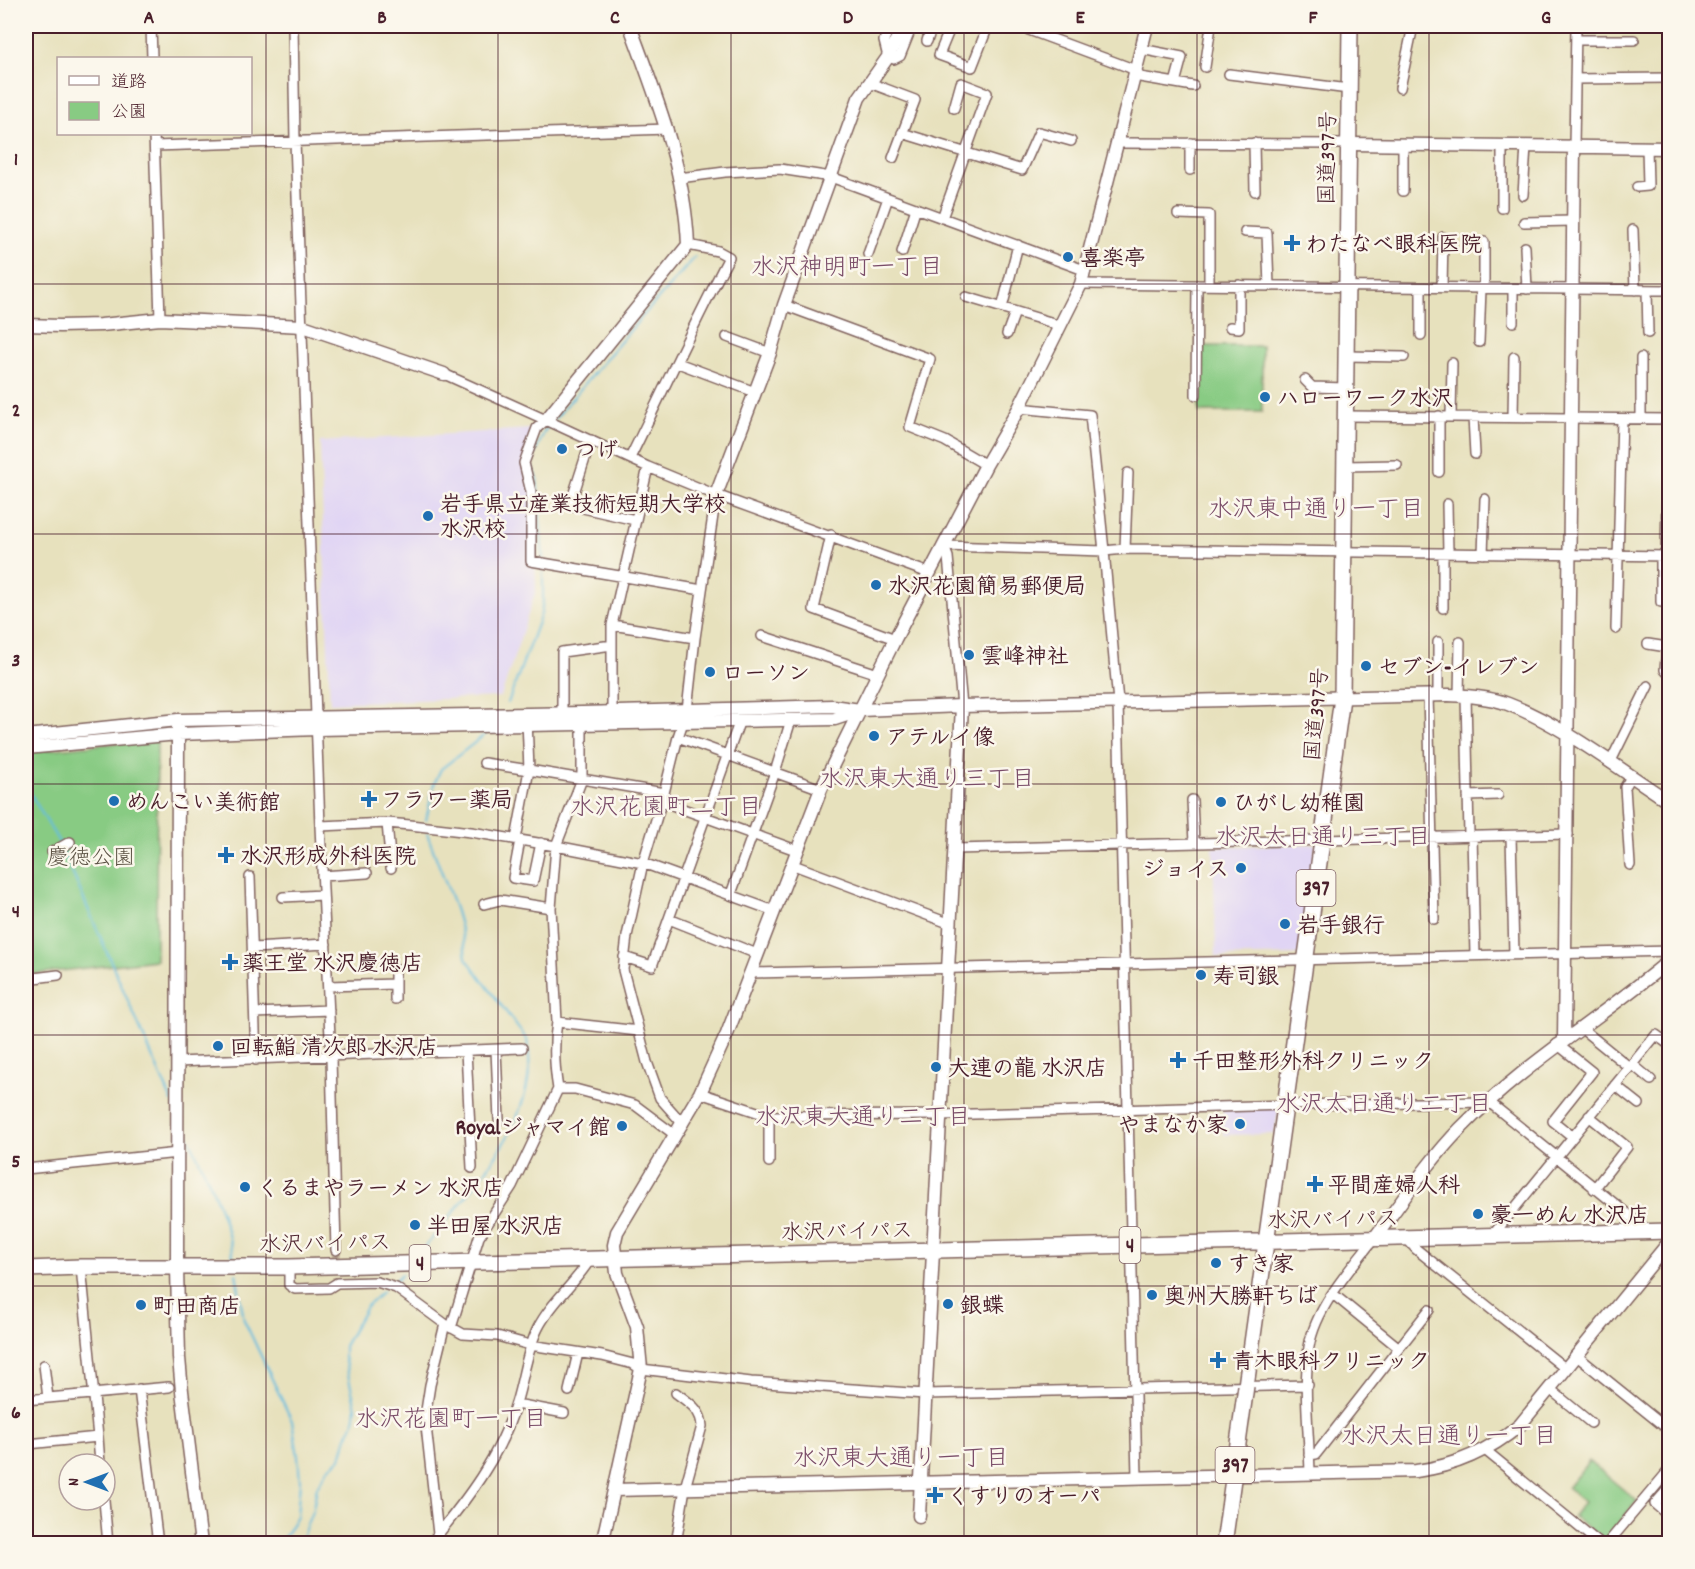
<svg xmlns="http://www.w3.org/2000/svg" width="1695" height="1569" viewBox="0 0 1695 1569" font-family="Dekko,'Klee One',sans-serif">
	<rect width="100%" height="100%" fill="#fbf7ec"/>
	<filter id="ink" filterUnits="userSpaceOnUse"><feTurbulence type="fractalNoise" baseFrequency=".0167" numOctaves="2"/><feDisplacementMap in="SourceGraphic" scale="12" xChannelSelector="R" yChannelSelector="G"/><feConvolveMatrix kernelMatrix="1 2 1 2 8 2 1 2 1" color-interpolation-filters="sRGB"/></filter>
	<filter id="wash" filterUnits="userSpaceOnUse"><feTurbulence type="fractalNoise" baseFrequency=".008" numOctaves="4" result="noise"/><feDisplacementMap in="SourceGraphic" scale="24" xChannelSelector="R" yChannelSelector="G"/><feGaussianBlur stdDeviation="1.35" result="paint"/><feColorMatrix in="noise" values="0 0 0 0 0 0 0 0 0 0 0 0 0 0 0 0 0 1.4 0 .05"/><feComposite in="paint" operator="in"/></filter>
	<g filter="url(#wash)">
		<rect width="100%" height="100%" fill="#e7e1bd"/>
		<!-- built -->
		<path fill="#e0d4f4" d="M 531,429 L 536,590 L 501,697 L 330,703 L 320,442 Z
			M 1316,844 L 1299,955 L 1216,957 L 1213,847 Z
			M 1279,1108 L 1274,1134 L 1223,1135 L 1223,1109 Z"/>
		<!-- green -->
		<path fill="#88cb83" stroke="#697557" stroke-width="1.5" d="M 1199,346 L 1262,346 L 1262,412 L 1199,412 Z
			M 157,739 L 156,960 L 26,975 L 26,752 Z
			M 1589,1461 L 1637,1501 L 1604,1541 L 1573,1516 L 1584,1502 L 1567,1488 Z"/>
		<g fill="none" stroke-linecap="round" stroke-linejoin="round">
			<!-- stream -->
			<path stroke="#61bbdf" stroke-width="2" d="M 554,420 L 633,327 L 695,257
				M 543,559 L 537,479 L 530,464 L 545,430 L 550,425
				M 508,703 L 541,614 L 543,601 L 543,565
				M 26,786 L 60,844
				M 426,820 L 434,784 L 441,769 L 487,733
				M 62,849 L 172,1102
				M 182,1124 C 203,1168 226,1212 234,1261
				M 422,1251 C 466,1194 544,1118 527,1040 L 466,958 C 462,915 441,874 427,833
				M 236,1273 L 244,1320 L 292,1421 L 298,1456 L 300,1481 L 297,1516 L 280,1544
				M 395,1281 L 402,1274
				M 297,1544 L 302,1537 L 313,1509 L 317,1487 L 328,1469 L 341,1458 L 347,1437 L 354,1422 L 356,1408 L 344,1357 L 344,1346 L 366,1307 L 383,1291"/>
		</g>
	</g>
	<g filter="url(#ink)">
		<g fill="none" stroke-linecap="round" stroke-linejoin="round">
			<!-- minor-tunnel -->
			<path stroke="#c8baa0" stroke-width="9" stroke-dasharray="9 4.5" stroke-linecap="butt" d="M 336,1250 L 337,1283"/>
			<defs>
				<path id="minor" d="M 151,26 L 152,58
					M 293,26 L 295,141 L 320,826 L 331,1058 L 336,1250
					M 889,26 L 884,41 L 888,57 L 894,59 L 900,56 L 912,26
					M 951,26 L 939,55 L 972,67 L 988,26
					M 1018,26 L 1128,67 L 1136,71 L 1140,77 L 1193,86
					M 1576,40 L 1634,40
					M 927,41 L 932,26
					M 1141,49 L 1182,57 L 1175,83
					M 1205,67 L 1211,26
					M 1229,74 L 1349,89
					M 1575,79 L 1670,78
					M 870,83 L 915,100 L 893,158
					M 1400,88 L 1413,26
					M 902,133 L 1022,170 L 1039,132 L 1071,141
					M 154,134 L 160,319
					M 1118,143 L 1349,144
					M 1190,143 L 1190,170
					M 1254,143 L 1255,191
					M 1403,144 L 1403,191
					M 155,146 L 668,129
					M 1502,146 L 1502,208
					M 1574,147 L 1576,26
					M 679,178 L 725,172 L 780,169 L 831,177 L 1084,270
					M 1637,187 L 1648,186 L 1647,147
					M 1523,195 L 1526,146
					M 1178,214 L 1209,215 L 1209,285
					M 942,218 L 987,93 L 961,83 L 954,108
					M 1524,222 L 1574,221
					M 1633,230 L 1635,290
					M 1245,232 L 1267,233 L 1269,286
					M 1525,247 L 1527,289
					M 902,252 L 916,208
					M 868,254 L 888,198
					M 1081,284 L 1670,290
					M 1442,288 L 1443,237
					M 1484,288 L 1484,242
					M 1513,289 L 1513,322
					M 1647,290 L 1648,333
					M 966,297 L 1050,322 L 1058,328
					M 784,305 L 930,359 L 910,427 L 945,441 L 986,465
					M 1002,308 L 1018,245
					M 1230,327 L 1239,328 L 1239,285
					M 1007,334 L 1015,312
					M 1421,335 L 1421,288
					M 727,337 L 770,353
					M 1479,342 L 1481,288
					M 1346,356 L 1404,357
					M 1641,358 L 1641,418
					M 678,363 L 755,392
					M 444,374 L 546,420 L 537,428 L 524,463 L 531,492 L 531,561 L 702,590
					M 1305,380 L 1312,387 L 1346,388
					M 1196,395 L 1197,285
					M 1346,416 L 1670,419
					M 1439,416 L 1439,472
					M 1451,417 L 1452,363
					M 1473,417 L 1475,454
					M 1513,417 L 1514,357
					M 546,420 L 648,467 L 716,495 L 929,573
					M 591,440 L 570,505 L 635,520
					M 630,458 C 663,391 694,323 729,257 L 718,251 L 688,245
					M 1345,466 L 1397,465
					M 1447,504 L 1448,553
					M 831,535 L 814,609 L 895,639
					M 1125,549 L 1128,473
					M 1443,553 L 1443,608
					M 1483,554 L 1485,499
					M 1666,556 L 1667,498
					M 1661,602 L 1661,556
					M 612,625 L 695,638
					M 1616,629 L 1622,419
					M 762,636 L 878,674
					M 1648,644 L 1667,647 L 1665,670 L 1670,675
					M 1428,695 L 1434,919
					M 1438,695 L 1438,642
					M 1459,696 L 1460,642
					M 1466,696 L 1469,836
					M 962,706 L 948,557 L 944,546 L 1104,551 L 1090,415 L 1019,408
					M 612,712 L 612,625 L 648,467
					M 562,714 L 562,652 L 612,645
					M 582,718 L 582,779 L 664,793
					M 678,737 L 821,789
					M 484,763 L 529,770 L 527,720
					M 1610,763 L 1648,686
					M 1468,796 L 1498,795
					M 1192,800 L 1194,843
					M 661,801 L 796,850
					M 387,823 L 391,868
					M 320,826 L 387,823 L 410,825 L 471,832 L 556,846 L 643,863 L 774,911
					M 1472,836 L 1475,955
					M 1511,836 L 1514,954
					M 516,839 L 529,770 L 582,779 L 556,846 L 551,908 L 557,1022
					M 520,840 L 513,878 L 533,881 L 541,843
					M 955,849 L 1568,834
					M 52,852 L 70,842
					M 791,864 L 951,924
					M 1630,865 L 1625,787 L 1631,777
					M 322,876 L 367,873
					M 250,877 L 256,1060
					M 731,894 L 775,772 L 791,720
					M 283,897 L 323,895
					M 484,904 L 500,900 L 551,908
					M 669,919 L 757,954
					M 253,948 L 326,944
					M 624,957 L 652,966 L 740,720
					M 395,968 L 395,999
					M 750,973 L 1670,951
					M 26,979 L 58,975
					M 328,986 L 395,984
					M 255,1013 L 329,1010
					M 1581,1028 L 1629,1067
					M 1557,1044 L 1592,1072 L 1553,1121 L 1573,1137
					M 496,1050 L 499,1120
					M 466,1051 L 472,1168
					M 177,1062 L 522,1048
					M 1632,1064 L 1651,1080
					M 1615,1085 L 1639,1104
					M 558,1089 C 554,1065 553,1046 557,1022 L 639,1031
					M 700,1093 L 769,1116 L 940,1115 L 1285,1105 L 1489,1102 L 1647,1230
					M 1589,1116 L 1627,1147 L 1594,1189
					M 683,1124 L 660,1098 L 647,1062 L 623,970 L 627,936 L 643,863 L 664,793 L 678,737 L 687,710 L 695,638 L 716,495
					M 769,1162 L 769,1116
					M 26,1169 L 178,1153
					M 1492,1236 L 1656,1035 L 1670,1045
					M 1407,1239 L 1416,1249 L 1566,1369
					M 289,1267 L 289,1285 L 295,1289 L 329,1288 L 337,1283 L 377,1282 L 396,1288 L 445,1324 L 463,1334 L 497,1336 L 530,1345 L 602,1356 L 633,1364 L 641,1369 L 751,1382 L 925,1394 L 1308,1385
					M 451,1328 L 479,1237 L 512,1186 L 558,1089 L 575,1089 L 635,1105 L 675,1135
					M 1399,1348 L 1429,1310
					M 1577,1356 L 1670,1431
					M 44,1365 L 48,1398
					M 139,1389 L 158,1544
					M 1550,1389 L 1591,1423
					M 569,1391 L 578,1353
					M 26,1400 L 169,1387
					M 516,1404 L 564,1413
					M 26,1418 L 28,1444 L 98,1437 L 81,1267
					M 98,1437 L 100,1464
					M 1485,1450 L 1600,1544
					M 1309,1455 L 1316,1454 L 1399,1348 L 1333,1294
					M 1310,1473 C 1309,1432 1303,1388 1309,1347 C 1315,1309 1349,1270 1373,1240
					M 1137,1477 L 1118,702 L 1104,551 L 1125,549 L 1670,556
					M 1670,1487 L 1655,1504 L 1670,1517
					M 104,1500 L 108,1544
					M 438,1534 L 425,1417 L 430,1385 L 445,1324
					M 430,1544 C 465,1502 501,1456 516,1403 C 524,1378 526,1352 538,1328 C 551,1302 576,1283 591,1258
					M 676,1544 L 685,1488 L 702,1426 C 701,1409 689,1403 676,1393
					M 1607,1544 L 1670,1469"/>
				<path id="tertiary" d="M 1349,144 L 1670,148
					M 26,325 L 60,326 L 101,325 L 160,319 L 303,326 L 444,374
					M 546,420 L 688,245 C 685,168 656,97 630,26
					M 716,495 L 770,353 L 784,305 L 859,98 L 888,57 L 903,26
					M 178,727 L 177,1267 L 179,1358 L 182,1391 L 201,1544
					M 26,736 L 178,720 L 582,713 L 832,706 L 860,710 L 962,706 L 1448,695 C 1468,696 1489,697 1508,704 C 1563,725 1619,769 1670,802
					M 26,748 L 178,734 L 317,729 L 835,719 L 859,711
					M 1564,1040 L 1574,147
					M 1373,1240 C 1401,1203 1428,1162 1460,1129 C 1523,1064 1601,1018 1670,960
					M 614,1490 L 1416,1471 C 1456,1466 1489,1451 1520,1425 L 1670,1241
					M 919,1516 L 962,706
					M 602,1544 L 641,1369 L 637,1327 L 617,1273 L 614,1245 L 617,1232 L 700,1093 L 727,1034 L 821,789 L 895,639 L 986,465 L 1019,408 L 1081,284 L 1147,26"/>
				<path id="trunk" d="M 26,1269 L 81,1267 L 289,1267 L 1670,1231
					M 1246,1386 L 1342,698 L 1350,26"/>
			</defs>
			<!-- minor casing -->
			<use href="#minor" stroke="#81635e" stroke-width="12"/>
			<!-- tertiary casing -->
			<use href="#tertiary" stroke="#81635e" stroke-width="15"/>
			<!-- trunk casing -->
			<use href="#trunk" stroke="#81635e" stroke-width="18"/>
			<!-- minor -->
			<use href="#minor" stroke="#fff" stroke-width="9"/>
			<!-- tertiary -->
			<use href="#tertiary" stroke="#fff" stroke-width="12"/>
			<!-- trunk -->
			<use href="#trunk" stroke="#fff" stroke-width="15"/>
			<defs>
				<path id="trunk-bridge" d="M 1224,1544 L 1246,1386"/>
			</defs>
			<!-- trunk-bridge casing -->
			<use href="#trunk-bridge" stroke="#81635e" stroke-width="18" stroke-linecap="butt"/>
			<!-- trunk-bridge -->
			<use href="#trunk-bridge" stroke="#fff" stroke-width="15"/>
		</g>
	</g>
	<!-- grid -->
	<path fill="none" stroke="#4a1f2b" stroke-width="1.5" stroke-opacity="0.55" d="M 266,26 L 266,1544M 498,26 L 498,1544M 731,26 L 731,1544M 964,26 L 964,1544M 1197,26 L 1197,1544M 1429,26 L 1429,1544M 26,284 L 1670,284M 26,534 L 1670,534M 26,784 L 1670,784M 26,1035 L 1670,1035M 26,1286 L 1670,1286"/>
	<!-- markers -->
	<g fill="#1f6fb2" stroke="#fbf7ec" stroke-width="2">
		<path d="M1289 234h6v6h6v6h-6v6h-6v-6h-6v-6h6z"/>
		<circle cx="1068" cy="257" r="6"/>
		<circle cx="1265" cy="397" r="6"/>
		<circle cx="562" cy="449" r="6"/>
		<circle cx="428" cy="516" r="6"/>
		<circle cx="876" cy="585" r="6"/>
		<circle cx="969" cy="655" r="6"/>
		<circle cx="1366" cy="666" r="6"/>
		<circle cx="710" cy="672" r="6"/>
		<circle cx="874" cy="736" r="6"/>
		<path d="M366 790h6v6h6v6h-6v6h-6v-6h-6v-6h6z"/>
		<circle cx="114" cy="801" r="6"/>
		<circle cx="1221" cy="802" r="6"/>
		<path d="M223 846h6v6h6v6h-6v6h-6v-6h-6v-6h6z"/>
		<circle cx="1241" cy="868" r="6"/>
		<circle cx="1285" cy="924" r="6"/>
		<path d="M227 953h6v6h6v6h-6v6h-6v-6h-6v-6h6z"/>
		<circle cx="1201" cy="975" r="6"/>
		<circle cx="218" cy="1046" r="6"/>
		<path d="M1175 1051h6v6h6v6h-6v6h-6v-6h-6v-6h6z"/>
		<circle cx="936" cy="1067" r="6"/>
		<circle cx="1240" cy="1124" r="6"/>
		<circle cx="622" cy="1126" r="6"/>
		<path d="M1312 1175h6v6h6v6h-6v6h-6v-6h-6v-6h6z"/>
		<circle cx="245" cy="1187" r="6"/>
		<circle cx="1478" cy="1214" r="6"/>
		<circle cx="415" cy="1225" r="6"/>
		<circle cx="1216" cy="1263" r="6"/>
		<circle cx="1152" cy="1295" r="6"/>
		<circle cx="948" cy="1304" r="6"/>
		<circle cx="141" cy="1305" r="6"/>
		<path d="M1215 1351h6v6h6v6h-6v6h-6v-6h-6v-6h6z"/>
		<path d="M932 1486h6v6h6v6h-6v6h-6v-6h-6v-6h6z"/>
	</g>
	<g text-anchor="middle" stroke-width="5" stroke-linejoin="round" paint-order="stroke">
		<!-- shield labels -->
		<g fill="#fbf7ec" stroke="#7f6065" stroke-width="1.5">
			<rect x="1296.5" y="870" width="39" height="36" rx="4.5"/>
			<rect x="1119.5" y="1227" width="21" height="36" rx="4.5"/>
			<rect x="409.5" y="1245" width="21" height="36" rx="4.5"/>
			<rect x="1215.5" y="1447" width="39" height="36" rx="4.5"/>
		</g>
		<g font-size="21" font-weight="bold" fill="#4a1f2b">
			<text x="1316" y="895">397</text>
			<text x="1130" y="1252">4</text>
			<text x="420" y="1270">4</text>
			<text x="1235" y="1472">397</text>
		</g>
		<!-- street labels -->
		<g font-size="22" fill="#4a1f2b" stroke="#fbf7ec">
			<text transform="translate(1326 158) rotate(-89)" y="8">国道397号</text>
			<text transform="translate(1315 714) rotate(-85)" y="8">国道397号</text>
			<text transform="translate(1333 1218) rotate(-1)" y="8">水沢バイパス</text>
			<text transform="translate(847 1230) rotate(-1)" y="8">水沢バイパス</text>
			<text transform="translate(325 1242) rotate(-1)" y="8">水沢バイパス</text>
		</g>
		<!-- poi labels -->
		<g font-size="22" font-weight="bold" fill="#4a1f2b" stroke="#fbf7ec" text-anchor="start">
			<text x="1306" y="251">わたなべ眼科医院</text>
			<text x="1080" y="265">喜楽亭</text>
			<text x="1277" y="405">ハローワーク水沢</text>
			<text x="574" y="457">つげ</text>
			<text x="440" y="511">岩手県立産業技術短期大学校<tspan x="440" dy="25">水沢校</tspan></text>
			<text x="888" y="593">水沢花園簡易郵便局</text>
			<text x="981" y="663">雲峰神社</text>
			<text x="1378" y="674">セブン-イレブン</text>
			<text x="722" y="680">ローソン</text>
			<text x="886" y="744">アテルイ像</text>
			<text x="381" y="807">フラワー薬局</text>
			<text x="126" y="809">めんこい美術館</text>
			<text x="1233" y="810">ひがし幼稚園</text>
			<text x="240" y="863">水沢形成外科医院</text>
			<text x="1229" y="876" text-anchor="end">ジョイス</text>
			<text x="1297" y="932">岩手銀行</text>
			<text x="242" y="970">薬王堂 水沢慶徳店</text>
			<text x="1213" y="983">寿司銀</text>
			<text x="230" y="1054">回転鮨 清次郎 水沢店</text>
			<text x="1192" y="1068">千田整形外科クリニック</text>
			<text x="948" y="1075">大連の龍 水沢店</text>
			<text x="1228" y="1132" text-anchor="end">やまなか家</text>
			<text x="610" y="1134" text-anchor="end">Royalジャマイ館</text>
			<text x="1328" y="1192">平間産婦人科</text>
			<text x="257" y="1195">くるまやラーメン 水沢店</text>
			<text x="1490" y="1222">豪一めん 水沢店</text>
			<text x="427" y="1233">半田屋 水沢店</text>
			<text x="1228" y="1271">すき家</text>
			<text x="1164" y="1303">奥州大勝軒ちば</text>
			<text x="960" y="1312">銀蝶</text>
			<text x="153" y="1313">町田商店</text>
			<text x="1232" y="1368">青木眼科クリニック</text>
			<text x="947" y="1503">くすりのオーパ</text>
		</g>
		<!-- park labels -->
		<g font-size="22" fill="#5d5345" stroke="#fbf7ec">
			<text x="91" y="864">慶徳公園</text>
		</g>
		<!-- neighbourhood labels -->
		<g font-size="24" fill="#7a4c68" stroke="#fbf7ec">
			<text x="847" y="274">水沢神明町一丁目</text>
			<text x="1316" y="516">水沢東中通り一丁目</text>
			<text x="927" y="786">水沢東大通り三丁目</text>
			<text x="666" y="814">水沢花園町二丁目</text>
			<text x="1323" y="844">水沢太日通り三丁目</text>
			<text x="1384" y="1111">水沢太日通り二丁目</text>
			<text x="863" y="1124">水沢東大通り二丁目</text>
			<text x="451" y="1426">水沢花園町一丁目</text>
			<text x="1449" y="1443">水沢太日通り一丁目</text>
			<text x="901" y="1465">水沢東大通り一丁目</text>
		</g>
	</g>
	<!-- margin -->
	<rect width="1695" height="1569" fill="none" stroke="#fbf7ec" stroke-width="66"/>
	<!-- legend -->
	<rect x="57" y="57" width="195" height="78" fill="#fbf7ec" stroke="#b4a19f" stroke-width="1.5"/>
	<rect x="69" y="76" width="30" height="9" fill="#ffffff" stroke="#b4a19f" stroke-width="1.5"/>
	<text x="111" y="87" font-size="18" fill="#4a1f2b">道路</text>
	<rect x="69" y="102" width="30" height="18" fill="#88cb83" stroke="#b4a19f" stroke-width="1.5"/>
	<text x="111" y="117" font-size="18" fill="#4a1f2b">公園</text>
	<!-- north arrow -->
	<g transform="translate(87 1482) rotate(270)"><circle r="28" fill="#fbf7ec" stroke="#b4a19f" stroke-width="1.5"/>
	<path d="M0-4.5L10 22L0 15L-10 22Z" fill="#1f6fb2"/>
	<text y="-9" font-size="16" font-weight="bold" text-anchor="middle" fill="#4a1f2b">N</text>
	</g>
	<rect x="33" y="33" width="1629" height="1503" fill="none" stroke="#4a1f2b" stroke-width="2"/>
	<g font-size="20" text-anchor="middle" font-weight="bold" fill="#4a1f2b">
		<text x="149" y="23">A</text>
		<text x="382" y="23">B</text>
		<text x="615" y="23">C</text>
		<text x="848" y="23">D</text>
		<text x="1080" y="23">E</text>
		<text x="1313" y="23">F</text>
		<text x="1546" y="23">G</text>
		<text x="16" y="165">1</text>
		<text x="16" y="416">2</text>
		<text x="16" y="666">3</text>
		<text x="16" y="917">4</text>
		<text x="16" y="1167">5</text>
		<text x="16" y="1418">6</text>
	</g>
</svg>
